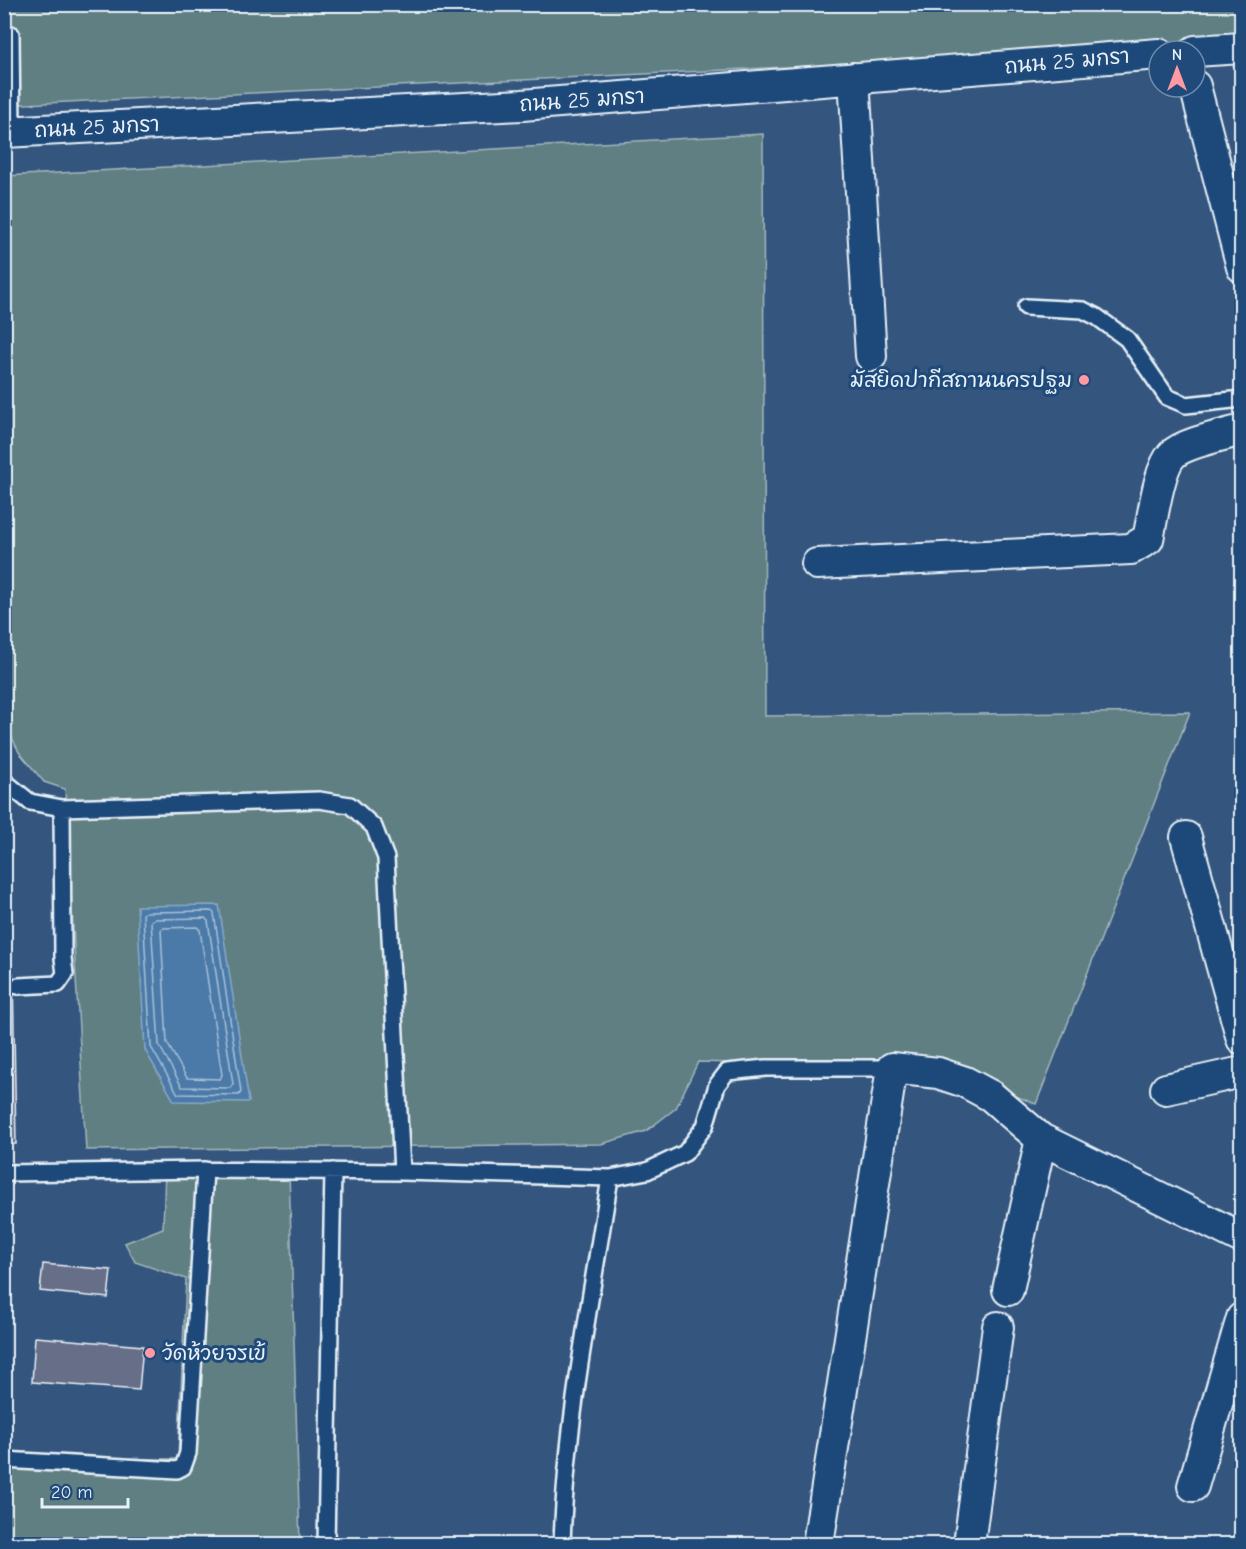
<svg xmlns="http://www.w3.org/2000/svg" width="1246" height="1549" viewBox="0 0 1246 1549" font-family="'Comic Neue','Playpen Sans Thai',sans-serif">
	<rect width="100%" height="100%" fill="#34557e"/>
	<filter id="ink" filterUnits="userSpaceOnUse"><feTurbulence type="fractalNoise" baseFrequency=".0167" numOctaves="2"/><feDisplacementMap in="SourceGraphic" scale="12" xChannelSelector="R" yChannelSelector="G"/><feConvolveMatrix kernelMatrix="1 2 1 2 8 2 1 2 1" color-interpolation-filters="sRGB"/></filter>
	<g filter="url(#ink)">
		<!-- green -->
		<path fill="#5f7f83" stroke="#a4b8be" stroke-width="1.5" d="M 5,5 L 1241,5 L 1241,45 L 5,105 Z
			M 763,134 L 765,716 L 1190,712 L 1036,1104 L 977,1081 L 915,1068 L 698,1062 L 676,1108 L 646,1131 L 601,1144 L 86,1150 L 65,789 L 44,782 L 19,752 L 5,723 L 5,176 Z
			M 165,1170 L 289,1171 L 300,1544 L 5,1544 L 5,1459 L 178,1459 L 186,1279 L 135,1262 L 125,1243 L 163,1228 Z"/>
		<!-- water -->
		<path fill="#4b7aa8" stroke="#8aaac8" stroke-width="1.5" d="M 219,905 L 249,1102 L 174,1101 L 145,1050 L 137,906 Z"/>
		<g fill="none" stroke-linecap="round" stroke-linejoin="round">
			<!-- shore -->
			<path stroke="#a9c1d8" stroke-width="1.5" d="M 211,911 L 214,913 L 241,1092 L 239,1095 L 178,1094 L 151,1047 L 143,914 L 146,912 Z
				M 205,918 L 208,921 L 233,1084 L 230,1088 L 182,1087 L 159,1045 L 151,921 L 154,919 Z
				M 197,927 L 200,930 L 222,1075 L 220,1079 L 187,1078 L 167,1043 L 161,930 L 163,928 Z"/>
		</g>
		<!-- building -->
		<path fill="#666e88" stroke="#e8f1f8" stroke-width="1.5" d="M 4,973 L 13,973 L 16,1144 L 4,1145 Z
			M 43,1264 L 111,1270 L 108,1298 L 40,1291 Z
			M 35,1337 L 143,1346 L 139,1390 L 32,1382 Z"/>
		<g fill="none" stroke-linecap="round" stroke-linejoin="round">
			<defs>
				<path id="service" d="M 11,34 L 12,132
					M 1026,307 L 1083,310 L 1097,317 L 1127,339 L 1167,397 L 1186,405 L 1242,399
					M 4,781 L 30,802 L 62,808 L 319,800 L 350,805 L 374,827 L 386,858 L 402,1172
					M 18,986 L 58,984 L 65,974 L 63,958 L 62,808
					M 4,1173 L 205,1170 L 402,1172 L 610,1178 L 647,1171 L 685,1153 L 705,1126 L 717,1085 L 727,1072 L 766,1068 L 892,1068
					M 4,1460 L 177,1470 L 183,1467 L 188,1453 L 205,1170
					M 326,1544 L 333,1171
					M 562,1544 C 566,1422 591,1299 610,1178"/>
				<path id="minor" d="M 1195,51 L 1242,48
					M 854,78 L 871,356
					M 1195,86 L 1242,267
					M 4,132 L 522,105 L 1159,54
					M 817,564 L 1131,549 L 1148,539 C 1153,518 1158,470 1172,455 C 1183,443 1225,435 1242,430
					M 1186,837 L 1242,1039
					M 1166,1089 L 1242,1072
					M 1008,1290 L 1041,1139
					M 1193,1486 L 1242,1318
					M 818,1544 L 892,1068 L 938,1073 L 965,1082 L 991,1096 L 1041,1139 L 1242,1238
					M 969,1544 L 998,1327"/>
			</defs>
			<!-- service casing -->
			<use href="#service" stroke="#e8f1f8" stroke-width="20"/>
			<!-- minor casing -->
			<use href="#minor" stroke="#e8f1f8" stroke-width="34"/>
			<!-- service -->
			<use href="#service" stroke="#1f4a7a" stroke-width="15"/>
			<!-- minor -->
			<use href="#minor" stroke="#1f4a7a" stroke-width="30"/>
		</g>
	</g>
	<!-- markers -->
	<g fill="#ff9aa2" stroke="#1f4a7a" stroke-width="2">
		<circle cx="1084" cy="380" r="6"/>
		<circle cx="150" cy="1353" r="6"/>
	</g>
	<g text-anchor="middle" stroke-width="6" stroke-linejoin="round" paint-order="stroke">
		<!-- street labels -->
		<g font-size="21" fill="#e8f1f8" stroke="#1f4a7a">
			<text transform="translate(1067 61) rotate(-5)" y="7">ถนน 25 มกรา</text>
			<text transform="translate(582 100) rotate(-4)" y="7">ถนน 25 มกรา</text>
			<text transform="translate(97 127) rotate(-3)" y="7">ถนน 25 มกรา</text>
		</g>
		<!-- poi labels -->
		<g font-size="21" fill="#e8f1f8" stroke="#1f4a7a" text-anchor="end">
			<text x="1072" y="387">มัสยิดปากีสถานนครปฐม</text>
			<text x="162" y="1360" text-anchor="start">วัดห้วยจรเข้</text>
		</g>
	</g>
	<!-- margin -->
	<rect width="1246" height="1549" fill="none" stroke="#1f4a7a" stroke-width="24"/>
	<rect x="12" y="12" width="1222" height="1525" fill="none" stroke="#e8f1f8" stroke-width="2" filter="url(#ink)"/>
	<!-- north arrow -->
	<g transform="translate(1177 69)"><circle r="28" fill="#1f4a7a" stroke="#6f8dac" stroke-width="1.5"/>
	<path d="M0-4.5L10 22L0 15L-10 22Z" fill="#ff9aa2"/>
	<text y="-9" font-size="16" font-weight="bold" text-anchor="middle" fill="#e8f1f8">N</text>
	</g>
	<!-- scale -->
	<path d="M42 1498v9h86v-9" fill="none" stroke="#e8f1f8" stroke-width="3"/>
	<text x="51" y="1498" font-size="18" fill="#e8f1f8" stroke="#1f4a7a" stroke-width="4.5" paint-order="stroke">20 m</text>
</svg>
